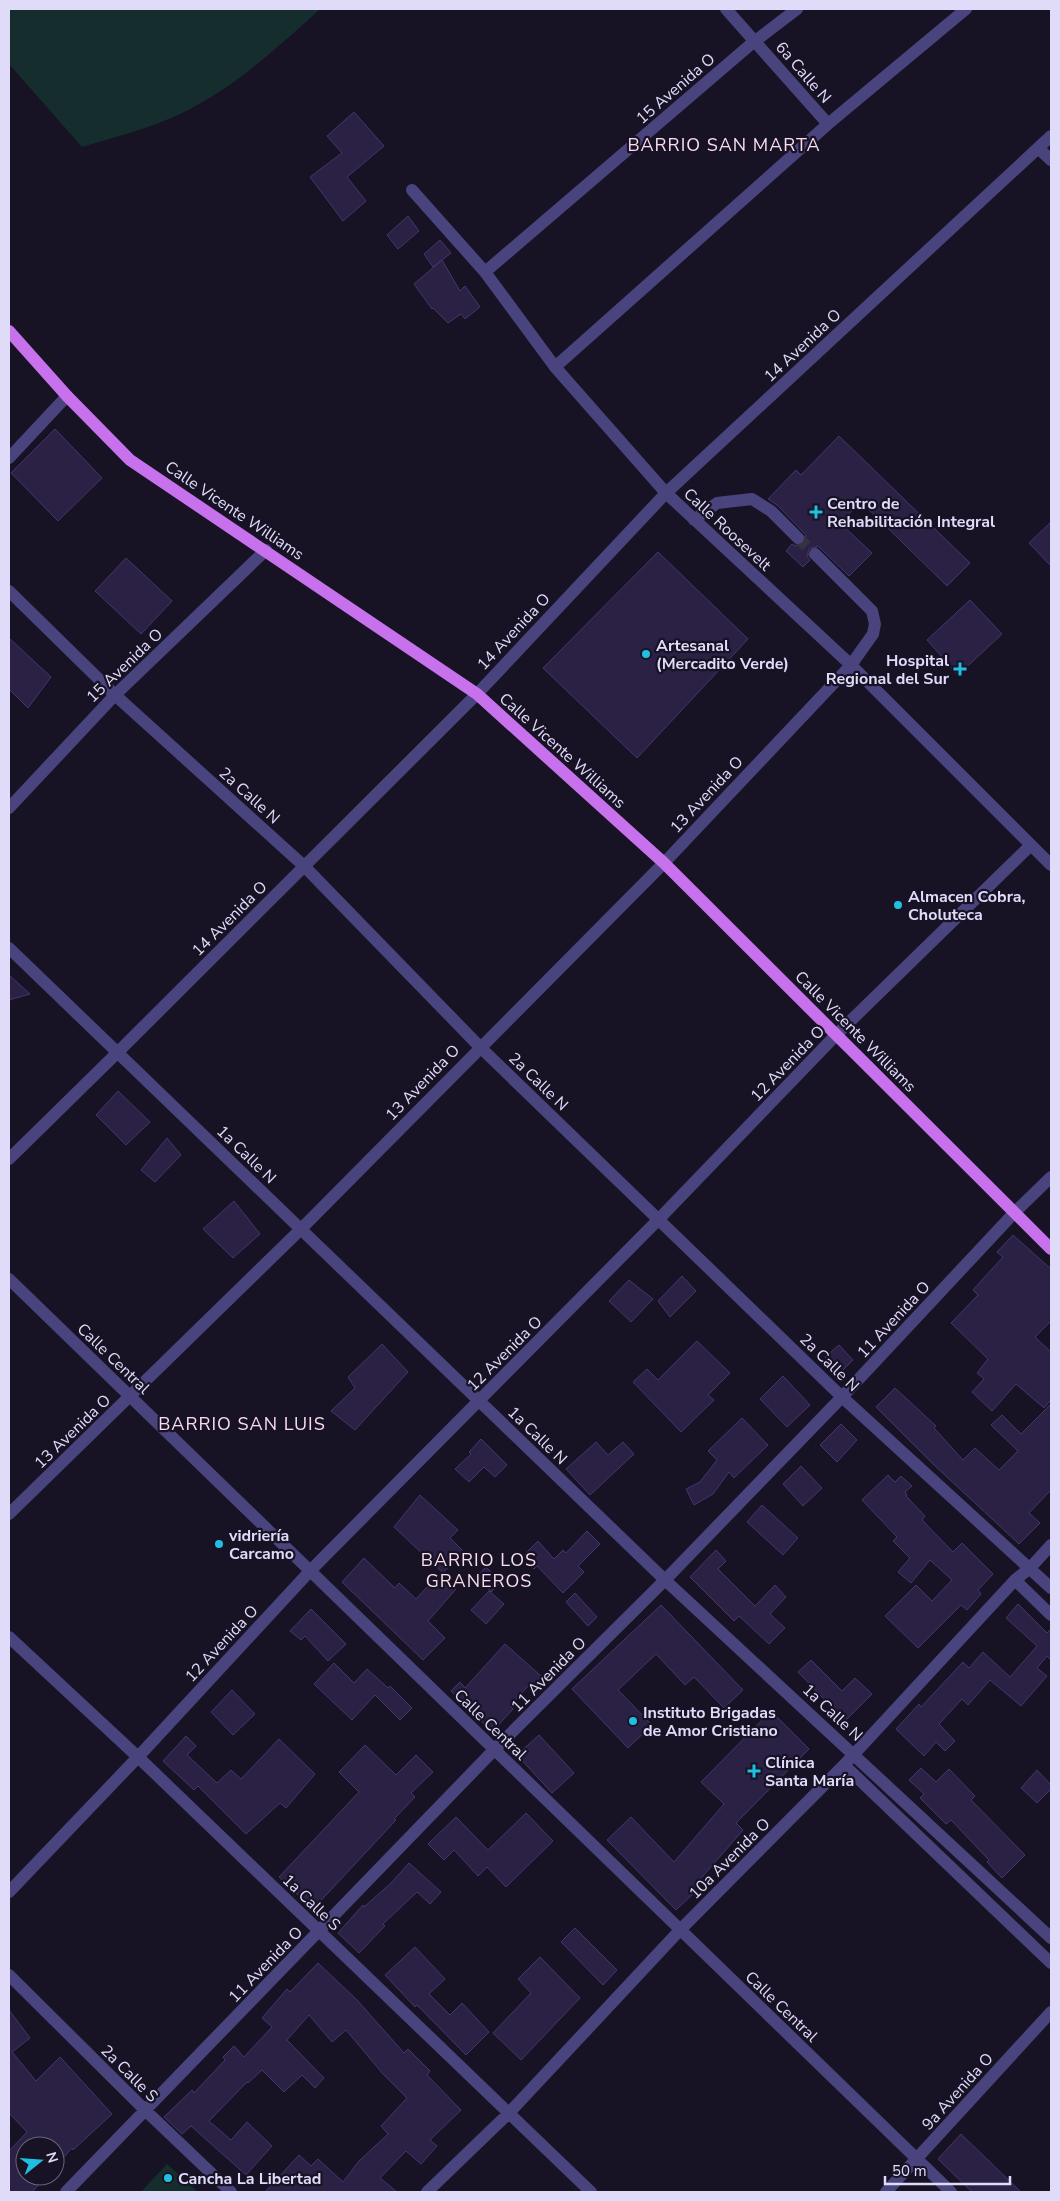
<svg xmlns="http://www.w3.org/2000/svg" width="1060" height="2201" viewBox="0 0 1060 2201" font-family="'Nunito Sans',sans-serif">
	<rect width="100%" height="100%" fill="#171325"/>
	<!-- green -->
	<path fill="#162d2e" d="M 9,9 L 320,9 C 277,48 233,89 180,114 C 148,129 115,137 82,147 L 9,64 Z
		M 167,2164 L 198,2192 L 141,2192 Z"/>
	<!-- building -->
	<path fill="#2b2144" stroke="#45366d" d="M 354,112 L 384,146 L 347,177 L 366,201 L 343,221 L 310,177 L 342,153 L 327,136 Z
		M 408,216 L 419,231 L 398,249 L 387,235 Z
		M 440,240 L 451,253 L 433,267 L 424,254 Z
		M 442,260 L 460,291 L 465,286 L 480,307 L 465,319 L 461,314 L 448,323 L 433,308 L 432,309 L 414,284 Z
		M 55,429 L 102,478 L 58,521 L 11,473 Z
		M 839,436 L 970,563 L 947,586 L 861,502 L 840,523 L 872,553 L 849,576 L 818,546 L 809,549 L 807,556 L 810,560 L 803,567 L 786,551 L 792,544 L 796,546 L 803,544 L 806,535 L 777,505 L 768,499 L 796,470 L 801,475 Z
		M 1051,522 L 1051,566 L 1029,543 Z
		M 658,552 L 748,639 L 637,758 L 543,668 Z
		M 126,558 L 172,601 L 141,634 L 95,591 Z
		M 970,600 L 1002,634 L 958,675 L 927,640 Z
		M 9,638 L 51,677 L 28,708 L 9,689 Z
		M 9,975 L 30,994 L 9,1000 Z
		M 118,1091 L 150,1122 L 126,1145 L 96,1115 Z
		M 167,1138 L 181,1155 L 155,1182 L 141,1170 Z
		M 234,1201 L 260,1234 L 233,1258 L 203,1229 Z
		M 1013,1235 L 1051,1269 L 1051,1321 L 1035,1337 L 1051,1352 L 1051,1400 L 1044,1408 L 1016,1384 L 992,1411 L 972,1392 L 984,1379 L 977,1373 L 988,1359 L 951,1323 L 978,1295 L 973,1290 L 1003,1257 L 997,1252 Z
		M 682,1276 L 696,1291 L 670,1317 L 658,1301 Z
		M 629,1280 L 653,1299 L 631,1322 L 609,1301 Z
		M 697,1341 L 730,1373 L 708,1395 L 714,1400 L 681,1432 L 633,1382 L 647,1369 L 658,1380 Z
		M 382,1344 L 408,1372 L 355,1430 L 331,1411 L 355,1388 L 348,1377 Z
		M 839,1345 L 853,1360 L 840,1373 L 825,1357 Z
		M 783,1376 L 810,1405 L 787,1427 L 760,1399 Z
		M 895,1388 L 936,1426 L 934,1428 L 963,1460 L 975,1448 L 999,1470 L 1018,1451 L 991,1425 L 1002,1415 L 1021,1434 L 1051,1404 L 1051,1490 L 1029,1513 L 1040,1523 L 1019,1544 L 933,1464 L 876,1407 Z
		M 742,1418 L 768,1445 L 734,1478 L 729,1472 L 713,1494 L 694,1505 L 686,1489 L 700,1482 L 717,1460 L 708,1451 Z
		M 841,1424 L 857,1440 L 837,1462 L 820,1445 Z
		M 481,1439 L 507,1465 L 495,1477 L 484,1467 L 469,1482 L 455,1469 L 471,1454 L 469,1452 Z
		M 596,1442 L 608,1455 L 623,1442 L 634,1454 L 590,1495 L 566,1469 Z
		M 801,1466 L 822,1488 L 803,1506 L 783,1484 Z
		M 888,1475 L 895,1482 L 901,1476 L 912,1486 L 905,1492 L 907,1495 L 906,1496 L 925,1516 L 922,1520 L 953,1552 L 962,1543 L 993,1574 L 978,1590 L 981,1594 L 967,1610 L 961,1605 L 918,1648 L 885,1616 L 916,1585 L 932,1601 L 952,1580 L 930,1560 L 911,1583 L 898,1572 L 910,1558 L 893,1541 L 897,1537 L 862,1500 Z
		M 420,1495 L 458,1530 L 450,1538 L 463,1551 L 443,1573 L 394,1527 Z
		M 762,1505 L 798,1538 L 783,1555 L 747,1522 Z
		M 587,1531 L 600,1544 L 578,1566 L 584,1572 L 563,1593 L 537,1566 L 534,1569 L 523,1556 L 538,1541 L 554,1559 L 563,1550 L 566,1553 Z
		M 716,1550 L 726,1561 L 718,1569 L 755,1606 L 775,1585 L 786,1597 L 770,1614 L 785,1628 L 769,1644 L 739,1616 L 734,1621 L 690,1577 Z
		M 364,1558 L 395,1588 L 399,1583 L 416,1599 L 439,1574 L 456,1589 L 428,1621 L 445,1638 L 423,1660 L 342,1582 Z
		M 486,1567 L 501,1582 L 491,1592 L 476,1577 Z
		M 489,1591 L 504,1604 L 486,1624 L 471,1610 Z
		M 575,1593 L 597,1617 L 588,1626 L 566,1602 Z
		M 1018,1604 L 1047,1633 L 1051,1629 L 1051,1660 L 1047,1656 L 1037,1668 L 1047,1676 L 1021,1706 L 990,1680 L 968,1705 L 962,1699 L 939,1724 L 955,1741 L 945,1751 L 936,1742 L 924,1756 L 896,1729 L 919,1704 L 921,1707 L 963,1662 L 969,1668 L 983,1652 L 1010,1677 L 1037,1646 L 1006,1618 Z
		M 661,1605 L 743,1690 L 724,1708 L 694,1677 L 685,1685 L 656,1654 L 618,1690 L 652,1725 L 628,1748 L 572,1689 Z
		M 311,1609 L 346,1644 L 328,1661 L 305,1636 L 301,1640 L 290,1631 Z
		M 505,1644 L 541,1676 L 531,1688 L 528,1686 L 510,1706 L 513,1709 L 492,1732 L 451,1691 L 460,1682 L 465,1688 Z
		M 811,1660 L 842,1691 L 855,1678 L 872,1694 L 845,1721 L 798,1672 Z
		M 334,1663 L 354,1683 L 367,1669 L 388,1688 L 390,1686 L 412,1708 L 400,1720 L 375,1695 L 352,1720 L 314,1684 Z
		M 232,1690 L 255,1714 L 233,1735 L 211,1712 Z
		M 771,1711 L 809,1749 L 736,1823 L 743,1830 L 696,1884 L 699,1888 L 676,1910 L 607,1840 L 631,1817 L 674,1862 L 724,1804 L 701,1782 Z
		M 539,1735 L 574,1773 L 552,1793 L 517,1755 Z
		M 186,1736 L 196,1746 L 187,1755 L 217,1783 L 231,1770 L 241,1779 L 279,1739 L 315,1774 L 286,1808 L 280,1803 L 246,1834 L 198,1786 L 194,1790 L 163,1761 Z
		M 365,1745 L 396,1775 L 416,1755 L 433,1772 L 411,1793 L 415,1797 L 394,1819 L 396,1820 L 313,1909 L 279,1877 L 359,1792 L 339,1772 Z
		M 921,1768 L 936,1782 L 949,1769 L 975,1796 L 971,1800 L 1025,1855 L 1002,1878 L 987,1862 L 989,1860 L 951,1820 L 946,1824 L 920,1798 L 924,1794 L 909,1780 Z
		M 1037,1770 L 1051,1785 L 1051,1789 L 1037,1803 L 1021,1788 Z
		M 526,1813 L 553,1841 L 506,1887 L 487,1867 L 478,1876 L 454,1850 L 444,1860 L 428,1844 L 456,1817 L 488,1850 Z
		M 409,1863 L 441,1892 L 430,1904 L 417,1892 L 383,1924 L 385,1926 L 359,1953 L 338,1933 L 363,1905 L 364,1907 L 391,1883 Z
		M 575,1928 L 617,1970 L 603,1985 L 561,1942 Z
		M 415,1947 L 445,1979 L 429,1994 L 450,2015 L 462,2003 L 489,2032 L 466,2055 L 417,2005 L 415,2007 L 385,1975 Z
		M 540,1957 L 580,1998 L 521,2060 L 493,2033 L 531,1993 L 518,1979 Z
		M 318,1963 L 357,2000 L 404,2053 L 408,2049 L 430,2071 L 427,2075 L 461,2110 L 430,2140 L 437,2146 L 421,2164 L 406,2151 L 380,2178 L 397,2192 L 265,2192 L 299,2155 L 311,2166 L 318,2159 L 343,2182 L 359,2161 L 388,2134 L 381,2126 L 407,2098 L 383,2074 L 346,2030 L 332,2042 L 309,2015 L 287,2040 L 324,2078 L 315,2088 L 302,2075 L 284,2092 L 262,2070 L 248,2083 L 247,2082 L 209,2121 L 231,2140 L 247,2122 L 272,2146 L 246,2175 L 191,2126 L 182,2134 L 164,2117 L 192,2090 L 194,2093 L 225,2060 L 223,2057 L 234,2046 L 244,2057 L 272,2027 L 262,2018 L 287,1989 L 290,1992 Z
		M 9,2010 L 30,2038 L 12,2052 L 36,2081 L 60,2057 L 112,2114 L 73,2150 L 72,2148 L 55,2167 L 55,2146 L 25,2146 L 25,2176 L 47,2176 L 32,2192 L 9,2192 L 9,2151 L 27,2132 L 9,2113 Z
		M 961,2134 L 1021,2192 L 972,2192 L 938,2159 Z"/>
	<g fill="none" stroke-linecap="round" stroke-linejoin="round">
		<!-- minor-tunnel -->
		<path stroke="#353145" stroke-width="12" stroke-dasharray="12 6" stroke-linecap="butt" d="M 798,538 L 815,554"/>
		<!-- minor -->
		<path stroke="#4a447e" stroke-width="12" d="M 726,9 L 828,124
			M 1038,148 L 1051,160
			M 412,190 L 485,272 L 555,367 L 666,493 L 851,665 L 1051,865
			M 485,272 L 750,45 L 797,9
			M 555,367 L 828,124 L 966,9
			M 9,458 L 67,396
			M 694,520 L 717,503 L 752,499 L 771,511 L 798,538
			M 9,591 L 115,695 L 304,866 L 480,1047 L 842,1397 L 1051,1588
			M 9,808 L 115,695 L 266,550
			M 9,948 L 665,1580 L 1051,1938
			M 9,1159 L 118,1052 L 477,694 L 666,493 L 1051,136
			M 9,1279 L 951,2192
			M 9,1514 L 301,1229 L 664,863 L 851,665 L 873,634 L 875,624 L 872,611 L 815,554
			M 1015,1580 L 1051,1615
			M 9,1637 L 138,1757 L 591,2192
			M 844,1765 L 1051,1963
			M 9,1892 L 138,1757 L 310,1571 L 658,1220 L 836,1035 L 1031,845
			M 9,1975 L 145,2110 L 231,2192
			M 66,2192 L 494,1750 L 665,1580 L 842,1397 L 1014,1213 L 1051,1177
			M 427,2192 L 509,2113 L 680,1930 L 844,1765 L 1015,1580 L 1030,1568 L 1051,1545
			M 886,2192 L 1051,2012"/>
		<!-- major -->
		<path stroke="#c771ec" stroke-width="12" d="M 9,331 L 67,396 L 130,460 L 477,694 L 664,863 L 1051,1249"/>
	</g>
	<!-- markers -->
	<g fill="#20bfe1" stroke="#171325" stroke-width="2">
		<path d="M813.5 504.5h5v5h5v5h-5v5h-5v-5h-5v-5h5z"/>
		<circle cx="646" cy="654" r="5"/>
		<path d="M957.5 661.5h5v5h5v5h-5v5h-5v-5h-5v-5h5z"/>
		<circle cx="898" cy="905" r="5"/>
		<circle cx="219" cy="1544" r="5"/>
		<circle cx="633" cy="1721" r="5"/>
		<path d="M751.5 1763.5h5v5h5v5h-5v5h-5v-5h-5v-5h5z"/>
		<circle cx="168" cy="2178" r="5"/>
	</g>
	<g text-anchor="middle" stroke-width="4.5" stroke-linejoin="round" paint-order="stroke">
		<!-- street labels -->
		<g font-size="16" fill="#e1dbfa" stroke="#171325">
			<text transform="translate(804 72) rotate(49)" y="6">6a Calle N</text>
			<text transform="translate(675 88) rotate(-41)" y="6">15 Avenida O</text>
			<text transform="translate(802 345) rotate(-43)" y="6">14 Avenida O</text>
			<text transform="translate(235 510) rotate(34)" y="6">Calle Vicente Williams</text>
			<text transform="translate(728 529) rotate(43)" y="6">Calle Roosevelt</text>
			<text transform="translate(513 631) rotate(-47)" y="6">14 Avenida O</text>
			<text transform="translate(124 665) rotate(-44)" y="6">15 Avenida O</text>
			<text transform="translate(563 750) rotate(42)" y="6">Calle Vicente Williams</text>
			<text transform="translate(706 794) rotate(-47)" y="6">13 Avenida O</text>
			<text transform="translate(250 795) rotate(42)" y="6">2a Calle N</text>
			<text transform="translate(229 918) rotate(-45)" y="6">14 Avenida O</text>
			<text transform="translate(856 1031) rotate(45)" y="6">Calle Vicente Williams</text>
			<text transform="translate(787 1063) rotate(-46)" y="6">12 Avenida O</text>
			<text transform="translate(539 1081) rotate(44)" y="6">2a Calle N</text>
			<text transform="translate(422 1082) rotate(-46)" y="6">13 Avenida O</text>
			<text transform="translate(247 1154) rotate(44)" y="6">1a Calle N</text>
			<text transform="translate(893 1319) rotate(-47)" y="6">11 Avenida O</text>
			<text transform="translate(504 1353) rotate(-45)" y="6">12 Avenida O</text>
			<text transform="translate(114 1358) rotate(44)" y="6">Calle Central</text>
			<text transform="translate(830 1362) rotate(44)" y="6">2a Calle N</text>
			<text transform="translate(72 1431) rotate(-44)" y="6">13 Avenida O</text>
			<text transform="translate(538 1435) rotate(44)" y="6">1a Calle N</text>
			<text transform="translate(221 1643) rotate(-47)" y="6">12 Avenida O</text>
			<text transform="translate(548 1674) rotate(-45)" y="6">11 Avenida O</text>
			<text transform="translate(833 1712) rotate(43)" y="6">1a Calle N</text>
			<text transform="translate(491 1724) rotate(44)" y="6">Calle Central</text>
			<text transform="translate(729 1858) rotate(-45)" y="6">10a Avenida O</text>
			<text transform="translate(312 1902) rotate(44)" y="6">1a Calle S</text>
			<text transform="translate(265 1964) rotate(-46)" y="6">11 Avenida O</text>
			<text transform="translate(782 2006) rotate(44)" y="6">Calle Central</text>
			<text transform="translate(130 2073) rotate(45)" y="6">2a Calle S</text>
			<text transform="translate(957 2091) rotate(-48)" y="6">9a Avenida O</text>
		</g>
		<!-- poi labels -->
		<g font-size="16" font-weight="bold" fill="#e1dbfa" stroke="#171325" text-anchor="start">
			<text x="827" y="509">Centro de<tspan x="827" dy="18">Rehabilitación Integral</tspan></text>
			<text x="656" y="651">Artesanal<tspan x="656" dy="18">(Mercadito Verde)</tspan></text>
			<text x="949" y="666" text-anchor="end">Hospital<tspan x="949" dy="18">Regional del Sur</tspan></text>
			<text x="908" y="902">Almacen Cobra,<tspan x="908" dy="18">Choluteca</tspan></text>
			<text x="229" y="1541">vidriería<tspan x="229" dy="18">Carcamo</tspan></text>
			<text x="643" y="1718">Instituto Brigadas<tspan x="643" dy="18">de Amor Cristiano</tspan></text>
			<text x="765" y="1768">Clínica<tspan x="765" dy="18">Santa María</tspan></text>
			<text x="178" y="2184">Cancha La Libertad</text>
		</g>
		<!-- neighbourhood labels -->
		<g font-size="18" letter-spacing="1" fill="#faddee" stroke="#171325">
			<text x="724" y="151">BARRIO SAN MARTA</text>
			<text x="242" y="1430">BARRIO SAN LUIS</text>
			<text x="479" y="1566">BARRIO LOS<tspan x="479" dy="21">GRANEROS</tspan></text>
		</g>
	</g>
	<!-- border -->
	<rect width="1060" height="2201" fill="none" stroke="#e1dbfa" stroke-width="20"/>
	<!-- north arrow -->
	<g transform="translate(40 2161) rotate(73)"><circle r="24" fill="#171325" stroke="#68637a"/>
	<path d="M0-4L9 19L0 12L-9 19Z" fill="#20bfe1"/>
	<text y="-8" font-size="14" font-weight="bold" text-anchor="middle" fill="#e1dbfa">N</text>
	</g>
	<!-- scale -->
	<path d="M885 2176v8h125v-8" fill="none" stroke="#e1dbfa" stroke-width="2.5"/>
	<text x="892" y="2176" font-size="15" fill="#e1dbfa" stroke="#171325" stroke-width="4" paint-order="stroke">50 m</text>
</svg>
